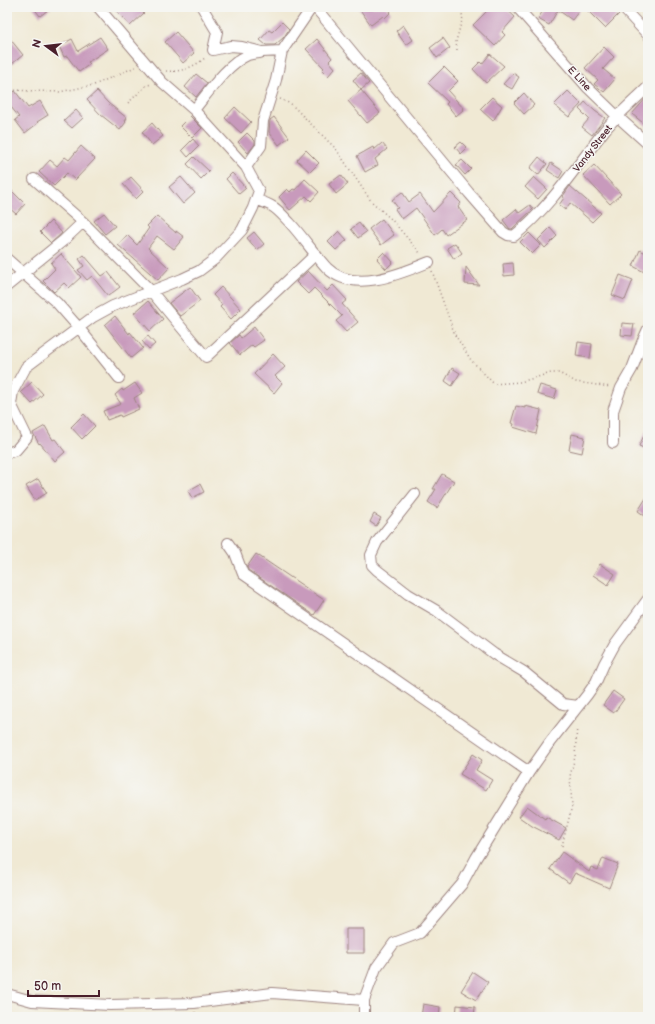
<svg xmlns="http://www.w3.org/2000/svg" width="655" height="1024" viewBox="0 0 655 1024" font-family="'Balsamiq Sans',sans-serif">
	<rect width="100%" height="100%" fill="#f6f6f2"/>
	<filter id="ink" filterUnits="userSpaceOnUse"><feTurbulence type="fractalNoise" baseFrequency=".025" numOctaves="2"/><feDisplacementMap in="SourceGraphic" scale="8" xChannelSelector="R" yChannelSelector="G"/><feConvolveMatrix kernelMatrix="1 2 1 2 8 2 1 2 1" color-interpolation-filters="sRGB"/></filter>
	<filter id="wash" filterUnits="userSpaceOnUse"><feTurbulence type="fractalNoise" baseFrequency=".012" numOctaves="4" result="noise"/><feDisplacementMap in="SourceGraphic" scale="16" xChannelSelector="R" yChannelSelector="G"/><feGaussianBlur stdDeviation="0.9" result="paint"/><feColorMatrix in="noise" values="0 0 0 0 0 0 0 0 0 0 0 0 0 0 0 0 0 1.4 0 .05"/><feComposite in="paint" operator="in"/></filter>
	<g filter="url(#wash)">
		<rect width="100%" height="100%" fill="#f0e9d4"/>
		<g id="blocks">
			<!-- building -->
			<path fill="#c89abc" d="M 33,7 L 52,7 L 40,16 Z
				M 113,7 L 138,7 L 144,13 L 130,26 Z
				M 358,7 L 387,7 L 391,12 L 385,18 L 383,16 L 371,25 Z
				M 491,7 L 504,7 L 515,17 L 502,32 L 505,35 L 495,46 L 473,25 Z
				M 545,7 L 552,7 L 558,10 L 549,25 L 538,19 Z
				M 554,7 L 582,7 L 572,20 Z
				M 584,7 L 612,7 L 619,14 L 605,28 Z
				M 282,22 L 289,29 L 284,37 L 275,45 L 266,45 L 260,40 L 269,30 L 272,32 Z
				M 403,25 L 413,40 L 406,45 L 396,31 Z
				M 176,32 L 194,53 L 183,63 L 165,42 Z
				M 7,35 L 23,55 L 7,68 Z
				M 100,37 L 108,49 L 88,62 L 90,64 L 79,72 L 67,56 L 64,57 L 59,46 L 72,39 L 78,51 Z
				M 443,38 L 450,48 L 437,58 L 430,48 Z
				M 317,39 L 332,58 L 329,61 L 335,68 L 328,76 L 322,70 L 324,68 L 306,49 Z
				M 604,47 L 614,57 L 603,69 L 615,79 L 604,92 L 594,84 L 598,80 L 585,68 Z
				M 490,54 L 504,66 L 486,83 L 473,69 L 480,62 L 482,64 Z
				M 444,67 L 458,81 L 448,91 L 464,109 L 456,116 L 446,104 L 448,102 L 428,83 Z
				M 361,73 L 369,83 L 361,90 L 353,80 Z
				M 513,73 L 519,77 L 512,89 L 503,84 Z
				M 196,74 L 207,83 L 196,97 L 185,87 Z
				M 361,90 L 380,113 L 367,123 L 348,101 Z
				M 15,91 L 28,108 L 40,101 L 48,115 L 37,122 L 38,123 L 25,133 L 15,120 L 19,117 L 7,102 L 7,98 Z
				M 97,91 L 108,103 L 127,118 L 125,121 L 126,122 L 120,130 L 101,115 L 87,100 Z
				M 568,91 L 581,104 L 569,117 L 554,105 Z
				M 524,93 L 534,105 L 524,114 L 514,103 Z
				M 648,96 L 648,127 L 632,114 Z
				M 492,97 L 502,106 L 493,121 L 480,109 Z
				M 585,102 L 595,111 L 605,118 L 592,135 L 582,127 L 589,119 L 579,109 Z
				M 235,107 L 251,122 L 241,133 L 225,118 Z
				M 76,110 L 83,118 L 72,128 L 64,121 Z
				M 190,116 L 202,128 L 192,138 L 180,126 Z
				M 274,117 L 289,137 L 279,145 L 269,132 L 270,120 Z
				M 152,123 L 163,136 L 152,145 L 142,132 Z
				M 247,133 L 255,141 L 255,144 L 248,153 L 238,142 Z
				M 193,139 L 199,146 L 188,157 L 182,150 Z
				M 461,142 L 467,148 L 461,154 L 455,147 Z
				M 382,143 L 387,149 L 375,159 L 378,165 L 365,172 L 357,156 L 373,147 L 374,150 Z
				M 81,146 L 95,159 L 75,180 L 67,173 L 54,186 L 39,172 L 50,160 L 57,166 L 65,157 L 69,160 Z
				M 306,150 L 319,163 L 310,172 L 297,160 Z
				M 194,157 L 209,171 L 201,179 L 187,164 Z
				M 539,157 L 547,164 L 538,175 L 530,168 Z
				M 462,160 L 471,169 L 465,175 L 456,165 Z
				M 551,163 L 563,171 L 559,178 L 547,170 Z
				M 594,165 L 621,194 L 610,204 L 583,175 Z
				M 232,173 L 246,188 L 239,194 L 226,179 Z
				M 341,175 L 348,184 L 336,194 L 329,184 Z
				M 131,177 L 144,191 L 136,199 L 123,184 Z
				M 181,177 L 195,193 L 183,204 L 169,187 Z
				M 534,177 L 547,189 L 538,199 L 525,187 Z
				M 305,179 L 319,192 L 311,201 L 306,196 L 290,210 L 279,197 L 287,189 L 290,192 L 293,189 L 295,190 Z
				M 570,186 L 601,213 L 592,222 L 570,203 L 565,210 L 559,205 L 564,198 L 563,196 Z
				M 12,191 L 25,204 L 16,214 L 7,206 L 7,196 Z
				M 402,192 L 409,202 L 420,194 L 433,212 L 451,193 L 461,203 L 458,207 L 467,220 L 446,235 L 442,229 L 435,235 L 416,208 L 402,219 L 395,209 L 398,208 L 392,200 Z
				M 530,205 L 533,209 L 512,229 L 510,229 L 503,220 L 516,209 L 519,213 Z
				M 104,213 L 115,226 L 105,234 L 94,221 Z
				M 157,216 L 176,233 L 176,231 L 184,237 L 174,249 L 157,236 L 148,248 L 169,268 L 158,280 L 118,245 L 127,235 L 137,245 L 149,228 L 147,226 Z
				M 382,219 L 394,235 L 381,245 L 369,229 Z
				M 51,221 L 62,233 L 51,243 L 40,232 Z
				M 359,223 L 366,232 L 358,238 L 351,229 Z
				M 550,228 L 557,236 L 545,248 L 538,240 Z
				M 339,231 L 347,240 L 336,250 L 328,242 Z
				M 254,232 L 264,244 L 257,250 L 247,238 Z
				M 529,233 L 541,245 L 532,254 L 520,242 Z
				M 455,243 L 462,253 L 454,259 L 447,248 Z
				M 640,250 L 648,254 L 648,274 L 633,266 Z
				M 384,252 L 393,262 L 386,269 L 377,259 Z
				M 61,254 L 81,277 L 69,288 L 64,283 L 54,292 L 43,281 L 55,269 L 51,263 Z
				M 84,255 L 102,276 L 108,272 L 120,287 L 108,296 L 92,276 L 87,280 L 78,270 L 84,266 L 79,259 Z
				M 513,263 L 514,275 L 504,276 L 503,264 Z
				M 466,267 L 479,285 L 465,284 Z
				M 308,271 L 327,291 L 333,285 L 347,300 L 342,304 L 358,322 L 346,332 L 336,321 L 342,316 L 314,288 L 308,294 L 296,282 Z
				M 620,275 L 633,280 L 625,300 L 612,295 Z
				M 190,287 L 200,301 L 180,316 L 169,303 Z
				M 221,287 L 241,309 L 231,319 L 220,307 L 222,305 L 213,295 Z
				M 148,301 L 163,319 L 150,331 L 134,313 Z
				M 115,316 L 129,334 L 130,332 L 143,348 L 131,358 L 105,325 Z
				M 622,323 L 634,324 L 632,336 L 621,335 Z
				M 254,327 L 264,340 L 254,347 L 252,345 L 240,355 L 230,343 L 239,335 L 241,338 Z
				M 148,336 L 155,344 L 149,349 L 142,341 Z
				M 578,342 L 592,344 L 590,358 L 576,356 Z
				M 273,354 L 285,367 L 275,376 L 282,383 L 274,393 L 254,374 Z
				M 452,368 L 460,373 L 452,386 L 445,381 Z
				M 32,382 L 43,394 L 32,404 L 21,392 Z
				M 135,383 L 142,393 L 134,398 L 139,409 L 121,417 L 120,415 L 107,420 L 103,411 L 121,404 L 115,395 L 122,389 L 123,391 Z
				M 540,385 L 557,390 L 554,399 L 537,394 Z
				M 516,406 L 525,408 L 525,406 L 541,410 L 536,434 L 513,427 L 514,424 L 511,423 Z
				M 84,414 L 95,426 L 82,439 L 71,427 Z
				M 45,426 L 53,440 L 55,439 L 65,452 L 55,461 L 40,443 L 39,444 L 33,433 Z
				M 648,427 L 648,450 L 639,446 Z
				M 572,434 L 585,437 L 582,453 L 569,450 Z
				M 442,474 L 454,481 L 437,508 L 428,502 L 436,489 L 433,489 Z
				M 38,479 L 47,493 L 35,500 L 26,486 Z
				M 200,484 L 204,492 L 192,498 L 188,491 Z
				M 648,495 L 648,518 L 638,511 Z
				M 374,514 L 381,518 L 376,526 L 370,522 Z
				M 256,554 L 324,600 L 314,615 L 248,570 L 247,567 Z
				M 600,564 L 615,574 L 608,585 L 593,575 Z
				M 613,691 L 624,699 L 614,713 L 603,705 Z
				M 473,754 L 482,760 L 476,770 L 492,780 L 486,790 L 460,774 Z
				M 527,806 L 545,819 L 546,817 L 566,828 L 559,840 L 532,826 L 519,817 Z
				M 562,852 L 589,872 L 591,867 L 598,870 L 603,858 L 618,864 L 609,888 L 575,873 L 569,883 L 550,869 Z
				M 346,929 L 364,929 L 364,953 L 346,953 Z
				M 473,972 L 488,982 L 476,1000 L 461,991 Z
				M 423,1004 L 440,1007 L 439,1017 L 421,1017 Z
				M 457,1005 L 475,1007 L 474,1017 L 456,1017 Z"/>
		</g>
	</g>
	<g filter="url(#ink)">
		<use href="#blocks" fill-opacity="0" stroke="#9d8480" stroke-width="1"/>
		<g fill="none" stroke-linecap="round" stroke-linejoin="round">
			<defs>
				<path id="minor" d="M 98,7 L 162,82 L 194,110 L 246,167
					M 202,7 L 217,32 L 213,50 L 231,46 L 242,47 L 262,52 L 282,51
					M 315,7 L 469,193 L 503,232 L 508,235 L 514,236 C 550,207 576,167 604,131 C 617,115 634,101 648,87
					M 517,7 L 588,88 L 618,117 L 648,144
					M 622,7 L 648,35
					M 194,110 C 208,93 227,64 248,55 C 252,54 256,53 260,53
					M 34,179 L 83,222 L 151,291 L 206,357 L 316,254
					M 256,200 C 273,204 278,210 290,223 C 303,237 314,254 327,268 C 353,294 400,274 429,262
					M 7,259 L 57,303 L 79,328 L 119,378
					M 7,286 L 64,240 L 83,222
					M 613,443 L 613,411 L 621,388 L 632,369 L 643,340 L 648,329
					M 7,453 L 16,450 L 27,437 L 11,404 L 13,391 L 26,367 L 93,317 L 113,306 L 182,279 L 199,271 L 215,259 L 242,230 L 253,208 L 259,191 L 246,167 L 261,146 L 263,121 L 276,80 L 282,51 L 312,7
					M 415,494 L 377,542 L 371,555 L 372,565 L 377,570 L 408,594 L 437,611 L 494,654 L 524,672 L 563,704 L 578,706
					M 228,543 L 235,553 L 243,574 L 529,772
					M 7,994 L 32,1001 L 110,1005 L 194,1003 L 272,993 L 364,1000 L 376,968 L 394,943 L 420,933 L 462,884 L 476,858 L 529,772 L 550,742 L 587,695 L 596,682 L 604,664 L 615,644 L 648,599
					M 364,1000 L 364,1017"/>
			</defs>
			<!-- minor casing -->
			<use href="#minor" stroke="#9d8480" stroke-width="12"/>
			<!-- path -->
			<path stroke="#9d8480" stroke-width="1.5" stroke-dasharray="1 3" stroke-linecap="butt" d="M 457,50 L 456,41 L 463,17 L 459,7
				M 166,71 C 180,73 196,66 206,57
				M 7,91 L 11,90 L 59,92 L 94,85 L 135,67
				M 280,99 L 291,104 L 336,149 L 371,201 L 391,219 L 421,254
				M 128,103 L 147,85 L 152,84
				M 432,271 L 455,335 L 471,360 L 494,384 L 520,382 L 551,373 L 559,373 L 576,382 L 611,387
				M 562,846 L 572,806 L 570,776 L 575,757 L 577,725
				M 195,1012 L 195,1017"/>
			<!-- minor -->
			<use href="#minor" stroke="#fff" stroke-width="10"/>
		</g>
	</g>
	<g text-anchor="middle" stroke-width="3" stroke-linejoin="round" paint-order="stroke">
		<!-- street labels -->
		<g font-size="10" fill="#4a1f2b" stroke="#f6f6f2">
			<text transform="translate(580 78) rotate(48)" y="4">E Line</text>
			<text transform="translate(592 148) rotate(-52)" y="4">Vandy Street</text>
		</g>
	</g>
	<!-- margin -->
	<rect width="655" height="1024" fill="none" stroke="#f6f6f2" stroke-width="24"/>
	<!-- north arrow -->
	<g transform="translate(46 46) rotate(285)" stroke="#f6f6f2" stroke-width="3" paint-order="stroke">
	<path d="M0-3L7 15L0 10L-7 15Z" fill="#4a1f2b"/>
	<text y="-6" font-size="11" font-weight="bold" text-anchor="middle" fill="#4a1f2b">N</text>
	</g>
	<!-- scale -->
	<path d="M28 990v6h71v-6" fill="none" stroke="#4a1f2b" stroke-width="2"/>
	<text x="34" y="990" font-size="12" fill="#4a1f2b" stroke="#f6f6f2" stroke-width="3" paint-order="stroke">50 m</text>
</svg>
